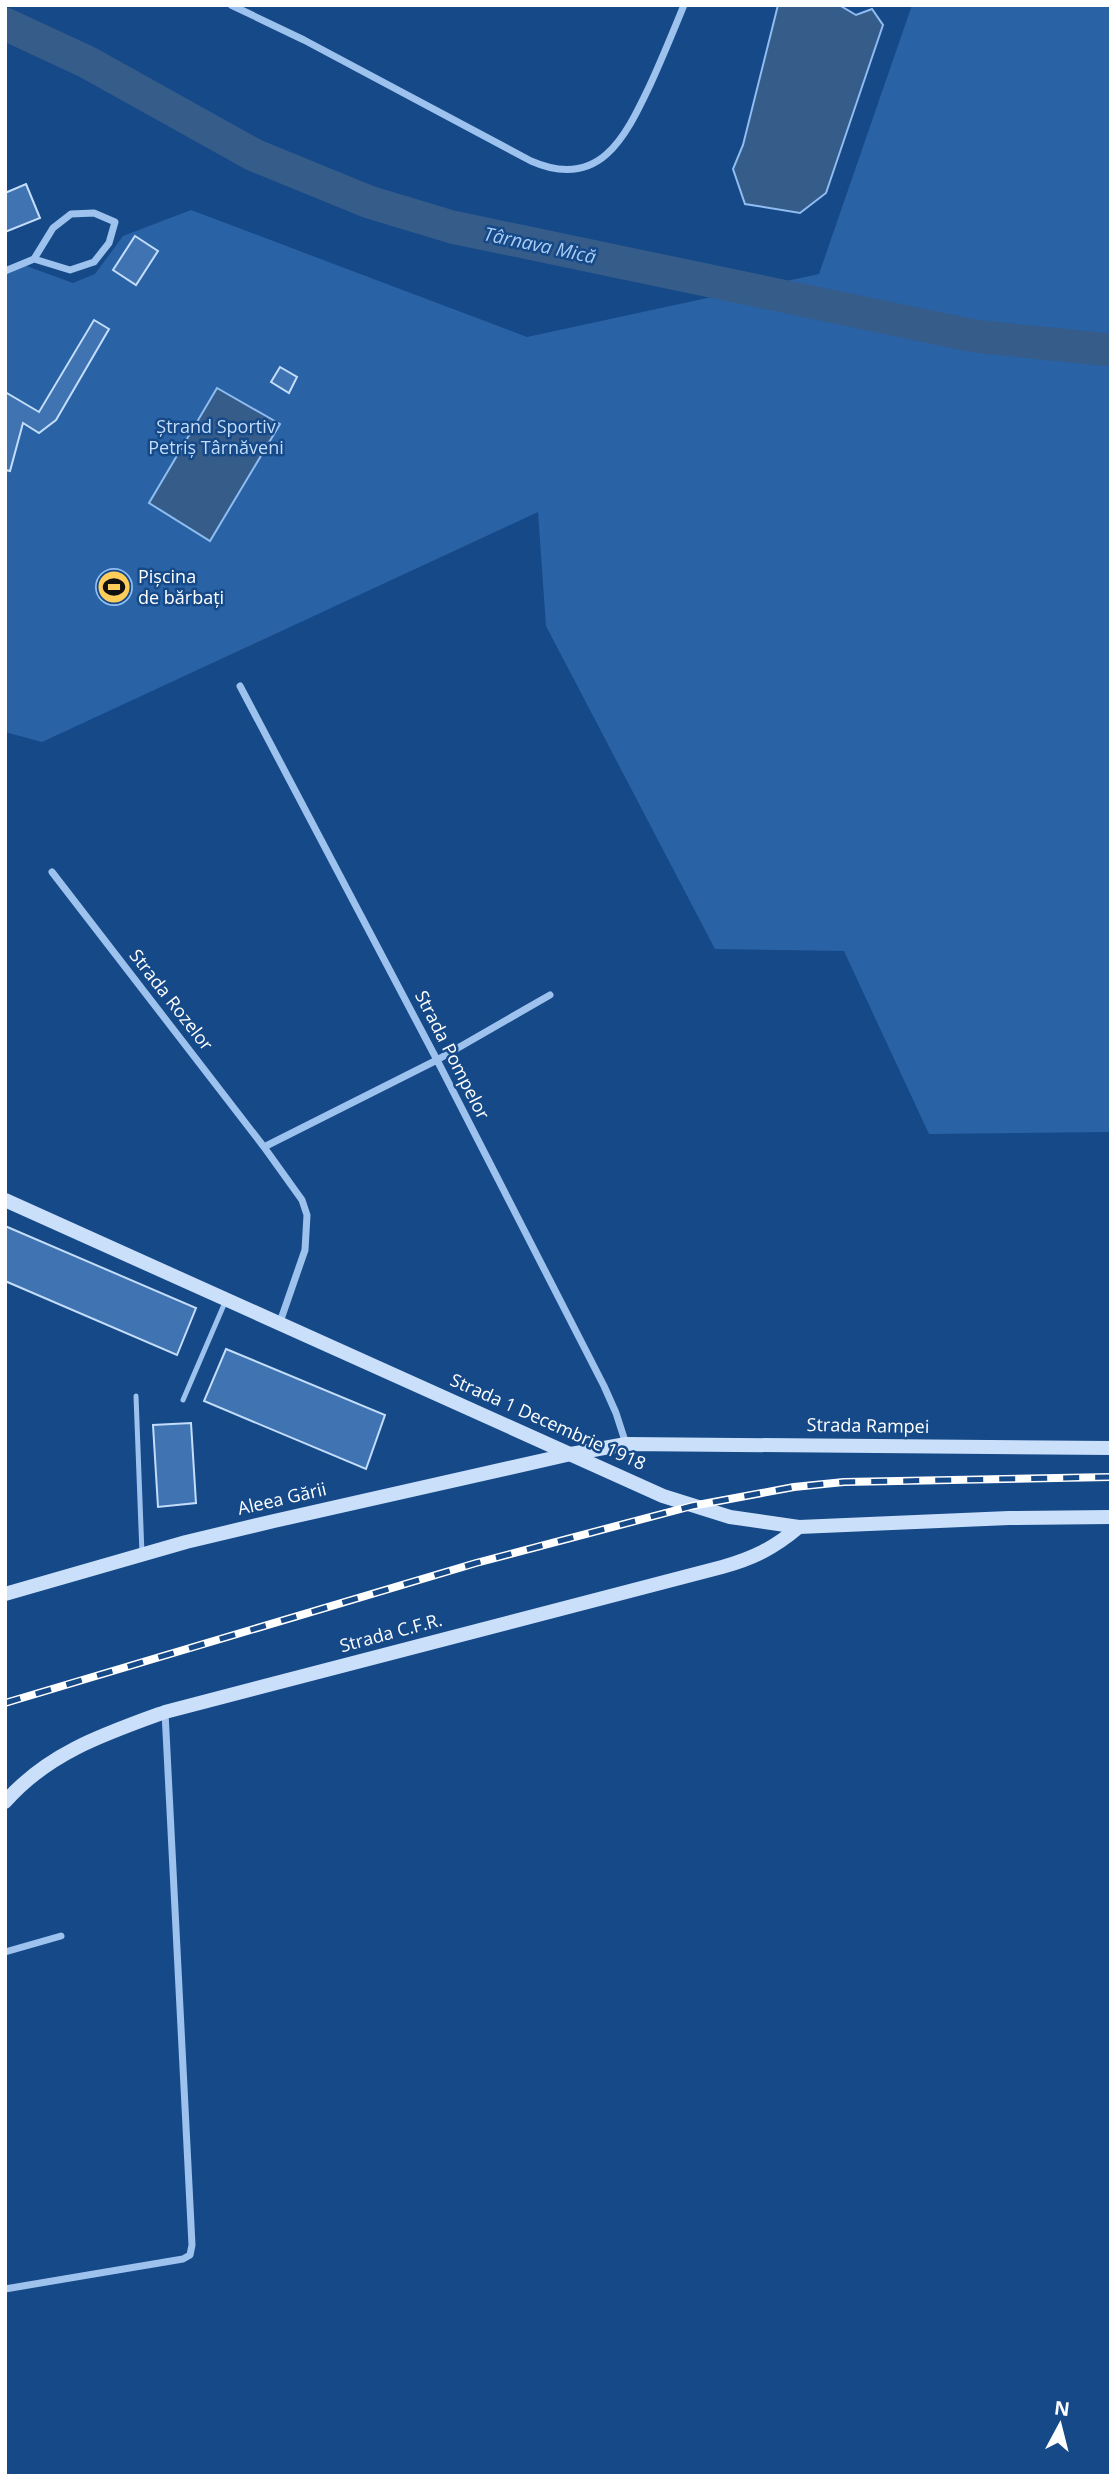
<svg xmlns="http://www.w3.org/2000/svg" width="1116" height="2481" viewBox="0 0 1116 2481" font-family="'Open Sans',sans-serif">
	<rect width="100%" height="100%" fill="#164988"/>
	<!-- green -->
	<path fill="#2963a6" d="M 912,5 L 1111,5 L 1111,1132 L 929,1134 L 844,951 L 715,949 L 546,626 L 538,512 L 42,742 L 5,732 L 5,271 L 21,264 L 73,283 L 95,274 L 123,236 L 191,210 L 527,337 L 819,274 Z"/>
	<!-- water -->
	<path fill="#365c8a" stroke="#8fbdf1" stroke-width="2" d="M 778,5 L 839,5 L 856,15 L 872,9 L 883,25 L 826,193 L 800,213 L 745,204 L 733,169 L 743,145 Z
		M 217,388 L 280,424 L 210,541 L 149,503 Z
		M96 587a18 18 0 1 1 36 0a18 18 0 1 1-36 0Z"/>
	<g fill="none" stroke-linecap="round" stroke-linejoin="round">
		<!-- river -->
		<path stroke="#365c8a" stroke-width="33" d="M 5,24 L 87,62 L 254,155 L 369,202 L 452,227 L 974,336 L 1111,350"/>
	</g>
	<!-- building -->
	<path fill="#3f73b2" stroke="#c3ddfa" stroke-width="2" d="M 26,184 L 40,218 L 5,232 L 5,193 Z
		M 135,236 L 158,251 L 136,285 L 113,270 Z
		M 94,320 L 109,329 L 56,420 L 39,433 L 23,423 L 10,471 L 5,470 L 5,392 L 39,412 Z
		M 280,367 L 297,377 L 289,393 L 271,382 Z
		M 5,1226 L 196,1308 L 177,1355 L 5,1281 Z
		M 226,1349 L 385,1415 L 366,1469 L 204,1401 Z
		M 191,1423 L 196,1503 L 158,1507 L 153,1425 Z"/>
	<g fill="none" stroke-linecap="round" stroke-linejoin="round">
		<!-- lane -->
		<path stroke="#9dc2ee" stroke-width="5" d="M 136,1396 L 142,1554
			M 183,1400 L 226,1300"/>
		<!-- street -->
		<path stroke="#9dc2ee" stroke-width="7" d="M 231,5 L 304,40 L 531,161 C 599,191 625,138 650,85 C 662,59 673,32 684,5
			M 5,271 L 34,259 L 53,228 L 71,214 L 94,213 L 115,222 L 109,243 L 94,262 L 70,270 L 34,259
			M 240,686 L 437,1060 L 604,1386 L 616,1413 L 626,1444
			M 52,872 L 264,1147 L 302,1200 L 307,1215 L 305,1250 L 280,1322
			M 264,1147 L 437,1060 L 550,995
			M 5,1952 L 61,1936
			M 5,2289 L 183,2259 L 190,2255 L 192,2245 L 165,1712"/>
		<!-- secondary -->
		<path stroke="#cadffa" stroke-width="14" d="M 5,1200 L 663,1496 L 730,1517 L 799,1527 L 1009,1518 L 1111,1517
			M 5,1594 L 186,1542 L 274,1521 L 571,1454 L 626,1444 L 1111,1448
			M 5,1802 C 48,1753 104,1734 165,1712 L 722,1567 C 754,1558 774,1548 799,1527"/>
		<defs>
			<path id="rail" d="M 5,1703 L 476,1563 L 692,1506 L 794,1487 L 844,1482 L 1111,1477"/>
		</defs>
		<!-- rail casing -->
		<use href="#rail" stroke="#fff" stroke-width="8"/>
		<!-- rail -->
		<use href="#rail" stroke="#164988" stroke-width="5" stroke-dasharray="16" stroke-linecap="butt"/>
	</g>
	<!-- icons -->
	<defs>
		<symbol id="stadium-disc" viewBox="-11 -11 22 22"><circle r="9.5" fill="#ffce5a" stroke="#164988"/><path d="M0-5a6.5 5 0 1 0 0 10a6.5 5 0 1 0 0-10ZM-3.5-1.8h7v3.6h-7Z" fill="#111"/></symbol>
	</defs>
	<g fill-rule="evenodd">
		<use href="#stadium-disc" x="95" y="568" width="38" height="38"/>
	</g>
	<g text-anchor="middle" stroke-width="5" stroke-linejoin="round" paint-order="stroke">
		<!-- park labels -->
		<g font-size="18" fill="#c3ddfa" stroke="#164988">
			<text x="216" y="433">Ștrand Sportiv<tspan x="216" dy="21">Petriș Târnăveni</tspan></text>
		</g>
		<!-- poi labels -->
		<g font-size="18" fill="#fff" stroke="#164988" text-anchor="start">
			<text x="138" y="583">Pișcina<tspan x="138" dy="21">de bărbați</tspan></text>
		</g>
		<!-- street labels -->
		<g font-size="18" fill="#fff" stroke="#164988">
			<text transform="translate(171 1000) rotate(52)" y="6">Strada Rozelor</text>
			<text transform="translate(452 1055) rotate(63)" y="6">Strada Pompelor</text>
			<text transform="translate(548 1422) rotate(24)" y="6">Strada 1 Decembrie 1918</text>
			<text transform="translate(868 1426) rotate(1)" y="6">Strada Rampei</text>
			<text transform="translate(282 1499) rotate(-13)" y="6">Aleea Gării</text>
			<text transform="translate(391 1633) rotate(-15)" y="6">Strada C.F.R.</text>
		</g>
		<!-- water labels -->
		<g font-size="19" font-style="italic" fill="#a9ccf5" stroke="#164988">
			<text transform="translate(540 245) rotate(12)" y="7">Târnava Mică</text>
		</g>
	</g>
	<!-- border -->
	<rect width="1116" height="2481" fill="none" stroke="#ffffff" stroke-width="14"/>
	<!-- north arrow -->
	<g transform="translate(1060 2425) rotate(7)" stroke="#164988" stroke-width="5" paint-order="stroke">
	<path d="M0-5L12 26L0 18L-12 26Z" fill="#ffffff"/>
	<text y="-10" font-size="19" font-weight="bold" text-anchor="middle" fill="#ffffff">N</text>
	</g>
</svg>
